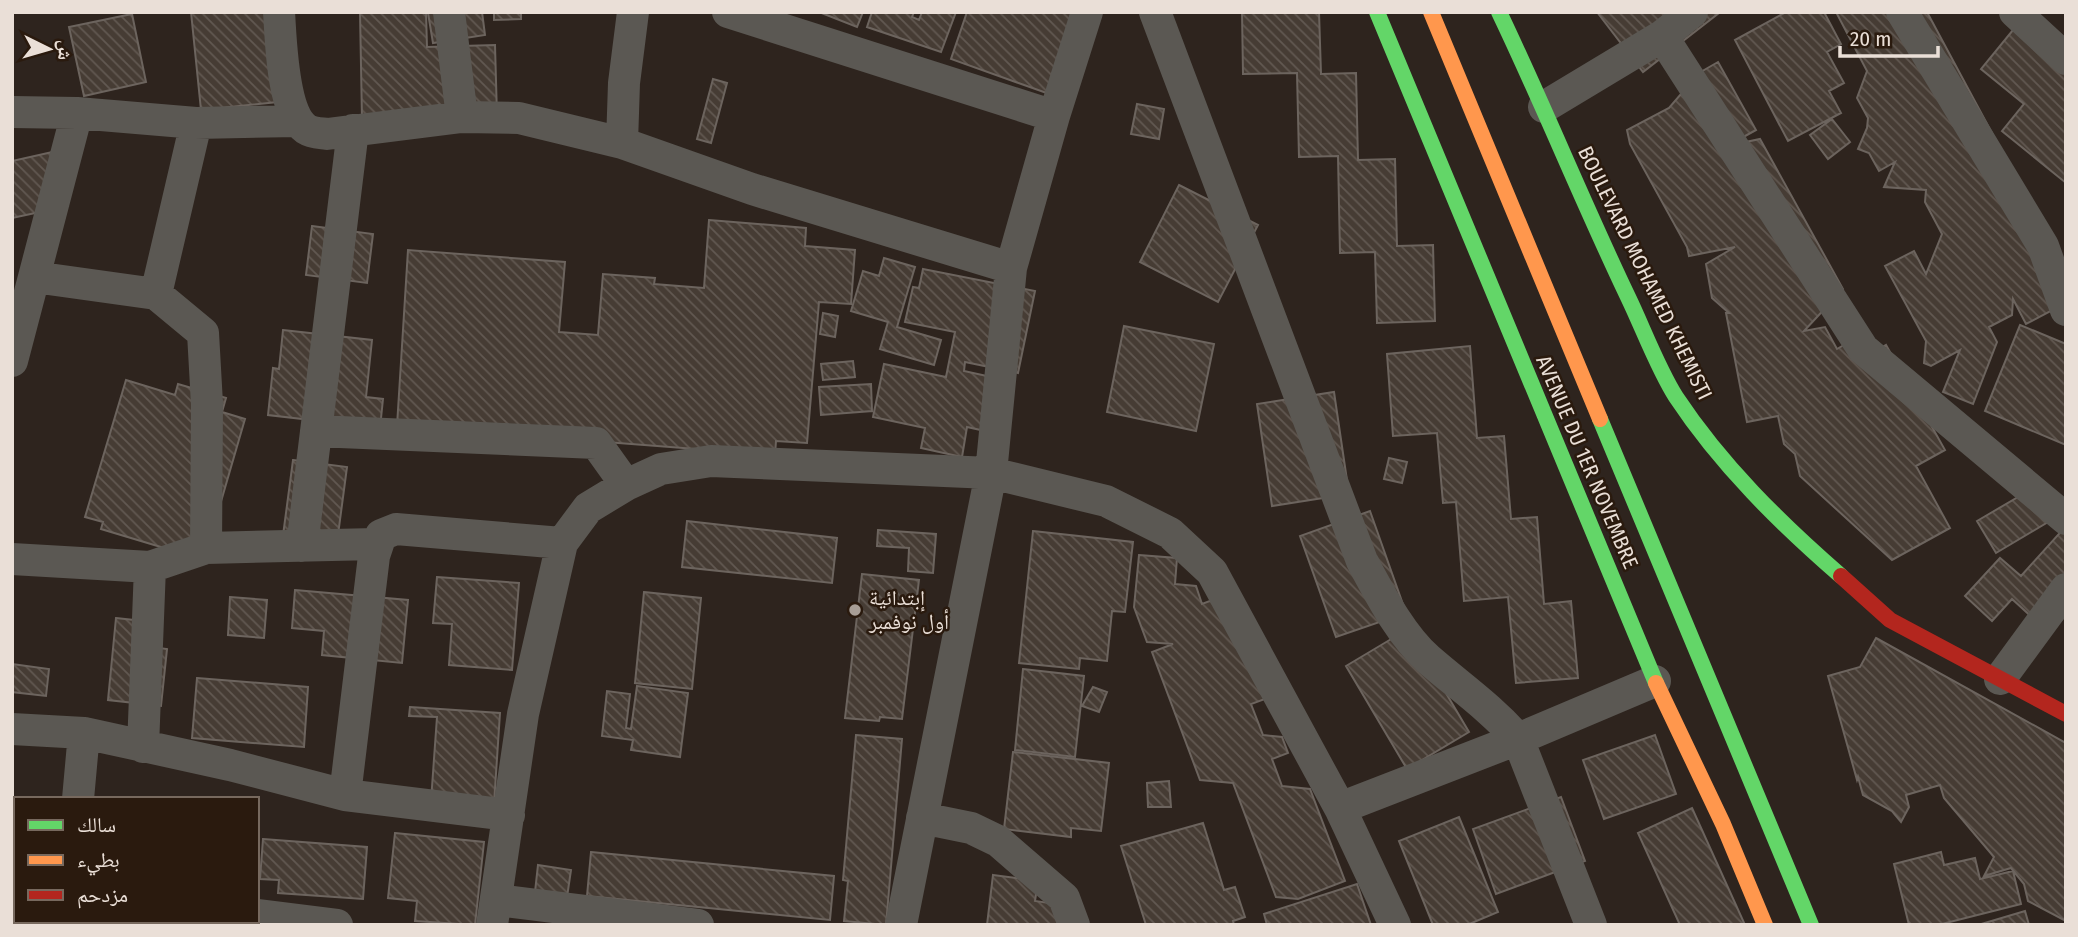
<svg xmlns="http://www.w3.org/2000/svg" width="2078" height="937" viewBox="0 0 2078 937" font-family="'Fira Sans Condensed','Noto Naskh Arabic',sans-serif">
	<defs>
		<pattern id="building-back-hatch" width="6" height="6" patternUnits="userSpaceOnUse" patternTransform="scale(1.75)"><rect width="6" height="6" fill="#463c34"/><path d="M-1 5l2 2M0 0l6 6M5-1l2 2" fill="none" stroke="#615851"/></pattern>
	</defs>
	<rect width="100%" height="100%" fill="#2e241e"/>
	<!-- building -->
	<path fill="url(#building-back-hatch)" stroke="#6c645e" stroke-width="2" d="M 191,12 L 278,12 L 287,101 L 201,110 Z
		M 360,12 L 426,12 L 427,47 L 495,45 L 497,116 L 362,119 Z
		M 482,12 L 485,35 L 433,43 L 428,13 Z
		M 494,12 L 521,12 L 521,19 L 494,20 Z
		M 819,12 L 863,12 L 857,27 Z
		M 872,12 L 914,12 L 912,17 L 919,20 L 922,12 L 956,12 L 941,52 L 867,27 Z
		M 967,12 L 1088,12 L 1069,101 L 951,59 Z
		M 1242,12 L 1319,12 L 1321,74 L 1356,73 L 1358,160 L 1395,159 L 1397,246 L 1433,245 L 1435,321 L 1377,323 L 1375,252 L 1340,253 L 1338,156 L 1299,157 L 1297,73 L 1243,74 Z
		M 1597,12 L 1719,12 L 1719,13 L 1643,72 Z
		M 1786,12 L 1824,12 L 1841,44 L 1827,52 L 1844,83 L 1829,91 L 1841,113 L 1788,141 L 1735,40 Z
		M 1836,12 L 1927,12 L 2066,271 L 2066,303 L 2026,324 L 2013,299 L 2012,315 L 1989,327 L 1997,342 L 1973,404 L 1943,392 L 1960,350 L 1931,366 L 1924,363 L 1926,341 L 1885,266 L 1914,251 L 1926,274 L 1942,234 L 1925,202 L 1926,190 L 1884,187 L 1895,162 L 1879,171 L 1869,153 L 1858,149 L 1867,128 L 1868,118 L 1857,98 L 1867,71 Z
		M 132,14 L 146,82 L 84,96 L 69,27 Z
		M 2013,30 L 2066,74 L 2066,183 L 2002,131 L 2024,104 L 1981,69 Z
		M 1718,62 L 1756,130 L 1727,146 L 1760,139 L 1843,289 L 1804,331 L 1825,327 L 1837,349 L 1851,341 L 1861,360 L 1886,345 L 1945,450 L 1916,466 L 1950,528 L 1892,560 L 1800,476 L 1795,454 L 1784,444 L 1778,416 L 1747,422 L 1726,313 L 1729,313 L 1712,298 L 1706,264 L 1735,247 L 1689,256 L 1687,247 L 1630,144 L 1627,130 L 1669,108 L 1699,73 Z
		M 713,79 L 727,83 L 711,143 L 697,139 Z
		M 1137,104 L 1164,109 L 1159,139 L 1131,134 Z
		M 1832,119 L 1850,142 L 1828,159 L 1810,135 Z
		M 57,151 L 68,206 L 12,218 L 12,161 Z
		M 1179,185 L 1258,225 L 1218,302 L 1140,262 Z
		M 709,220 L 806,228 L 805,246 L 855,250 L 851,304 L 819,302 L 807,443 L 776,441 L 775,455 L 397,426 L 408,250 L 565,262 L 559,332 L 598,335 L 603,274 L 655,278 L 654,284 L 704,288 Z
		M 312,226 L 373,234 L 367,283 L 306,275 Z
		M 884,258 L 915,267 L 897,327 L 941,340 L 934,365 L 880,349 L 888,322 L 851,311 L 863,271 L 879,276 Z
		M 923,269 L 1035,291 L 1018,373 L 965,362 L 964,371 L 1005,380 L 994,433 L 967,427 L 962,457 L 921,448 L 925,428 L 873,417 L 884,364 L 946,377 L 955,332 L 905,322 L 913,287 L 919,288 Z
		M 823,313 L 838,316 L 835,337 L 820,334 Z
		M 2020,325 L 2066,344 L 2066,445 L 1985,411 Z
		M 1124,326 L 1214,344 L 1196,431 L 1107,412 Z
		M 283,330 L 372,340 L 366,397 L 383,399 L 380,428 L 268,415 L 273,368 L 279,369 Z
		M 1470,346 L 1477,438 L 1504,436 L 1511,519 L 1537,517 L 1544,604 L 1571,601 L 1578,678 L 1516,683 L 1508,597 L 1464,601 L 1456,502 L 1443,503 L 1437,433 L 1393,436 L 1387,354 Z
		M 853,361 L 855,377 L 823,380 L 821,364 Z
		M 126,380 L 175,395 L 178,384 L 226,398 L 222,412 L 245,419 L 204,560 L 101,529 L 103,522 L 85,517 Z
		M 871,384 L 872,411 L 821,415 L 819,387 Z
		M 1334,392 L 1349,494 L 1272,506 L 1257,404 Z
		M 1389,458 L 1407,462 L 1402,483 L 1384,479 Z
		M 293,460 L 347,467 L 336,550 L 282,543 Z
		M 2042,483 L 2060,515 L 1996,553 L 1977,521 Z
		M 1370,511 L 1406,613 L 1336,637 L 1300,536 Z
		M 687,521 L 837,538 L 832,583 L 682,567 Z
		M 2066,526 L 2066,615 L 2049,633 L 2012,599 L 1992,621 L 1965,596 L 2000,558 L 2021,576 Z
		M 878,530 L 936,534 L 933,573 L 908,571 L 909,548 L 877,546 Z
		M 1033,531 L 1133,542 L 1125,612 L 1112,611 L 1107,661 L 1080,658 L 1079,669 L 1019,663 Z
		M 1139,555 L 1177,558 L 1175,584 L 1196,586 L 1202,604 L 1223,596 L 1265,699 L 1251,704 L 1263,735 L 1282,737 L 1288,753 L 1272,759 L 1282,786 L 1310,789 L 1345,881 L 1298,899 L 1276,897 L 1233,783 L 1200,780 L 1152,652 L 1173,644 L 1147,642 L 1134,607 Z
		M 862,574 L 919,580 L 902,719 L 880,717 L 879,721 L 845,718 Z
		M 437,577 L 519,583 L 512,670 L 449,665 L 452,624 L 433,623 Z
		M 295,590 L 408,600 L 402,663 L 322,655 L 324,631 L 292,628 Z
		M 644,592 L 701,598 L 692,689 L 635,683 Z
		M 230,597 L 267,600 L 264,638 L 228,635 Z
		M 116,618 L 161,623 L 159,648 L 167,649 L 161,706 L 108,700 Z
		M 1408,629 L 1469,732 L 1407,769 L 1346,666 Z
		M 1876,638 L 2066,743 L 2066,921 L 2028,901 L 2024,884 L 2011,868 L 1984,876 L 1994,857 L 1944,798 L 1940,785 L 1906,795 L 1909,807 L 1901,822 L 1892,811 L 1863,795 L 1858,777 L 1857,780 L 1828,676 L 1860,667 Z
		M 12,664 L 49,669 L 46,696 L 12,692 Z
		M 1023,669 L 1084,676 L 1075,757 L 1015,750 Z
		M 197,678 L 308,687 L 304,747 L 192,738 Z
		M 637,686 L 688,693 L 680,757 L 631,750 L 633,740 L 602,736 L 607,691 L 630,694 L 626,728 L 631,729 Z
		M 1093,687 L 1107,692 L 1099,712 L 1082,706 Z
		M 410,707 L 500,713 L 494,804 L 431,801 L 437,717 L 409,716 Z
		M 856,735 L 902,739 L 886,925 L 844,921 L 848,881 L 843,880 Z
		M 1655,735 L 1676,794 L 1604,819 L 1583,760 Z
		M 1013,752 L 1109,763 L 1101,831 L 1071,828 L 1071,837 L 1004,829 Z
		M 1169,781 L 1171,807 L 1148,807 L 1147,783 Z
		M 1561,797 L 1585,861 L 1496,894 L 1473,829 Z
		M 1692,808 L 1745,925 L 1680,925 L 1638,833 Z
		M 1459,817 L 1498,912 L 1467,925 L 1433,925 L 1399,841 Z
		M 1203,823 L 1224,890 L 1235,887 L 1245,917 L 1233,921 L 1234,925 L 1146,925 L 1121,846 Z
		M 395,833 L 484,842 L 475,925 L 415,921 L 417,901 L 388,898 Z
		M 263,839 L 367,847 L 363,899 L 278,893 L 279,880 L 260,879 Z
		M 591,852 L 834,876 L 830,920 L 587,896 Z
		M 1941,852 L 1944,865 L 1975,858 L 1980,879 L 2013,871 L 2021,904 L 1938,925 L 1909,925 L 1894,864 Z
		M 538,865 L 571,870 L 567,897 L 535,892 Z
		M 993,875 L 1038,881 L 1035,901 L 1070,906 L 1068,925 L 987,925 Z
		M 1357,884 L 1371,925 L 1267,925 L 1264,914 Z
		M 2025,911 L 2029,925 L 1978,925 Z"/>
	<g fill="none" stroke-linecap="round" stroke-linejoin="round">
		<!-- street -->
		<path stroke="#5b5853" stroke-width="32" d="M 279,12 C 281,40 282,112 306,129 C 312,133 320,133 327,134 L 462,117
			M 449,12 L 462,117 L 519,118 L 622,143
			M 633,12 L 624,83 L 622,143 L 752,189 L 1011,268
			M 728,12 L 1054,116
			M 1155,12 L 1362,561 C 1380,594 1400,634 1428,659 C 1459,686 1491,708 1518,739 L 1591,925
			M 1902,12 L 2043,246 L 2066,310
			M 2015,12 L 2066,59
			M 1662,36 L 1863,349 L 2066,519
			M 1544,107 L 1662,36 L 1692,12
			M 12,112 L 77,113 L 196,123 L 298,121
			M 34,277 L 156,294 L 196,123
			M 156,294 L 203,333 L 207,404 L 206,548
			M 12,361 L 77,113
			M 316,431 L 596,443 L 626,485
			M 302,546 L 353,130
			M 12,559 L 150,567 L 206,548 L 376,544
			M 2000,679 L 2066,589
			M 12,729 L 84,733 L 230,765 L 345,795 L 374,556 L 381,535 L 396,529 L 562,543
			M 143,747 L 150,567
			M 345,795 L 509,815
			M 78,799 L 84,733
			M 1340,808 L 1518,739 L 1655,681
			M 922,818 L 971,828 L 998,841 L 1064,898 L 1074,925
			M 497,900 L 698,925
			M 257,915 L 337,925
			M 68,925 L 68,921
			M 492,925 L 523,714 L 562,543 L 588,508 L 626,485 L 661,469 L 711,461 L 991,473 L 1106,501 L 1170,533 L 1212,572 L 1340,808 L 1395,925
			M 901,925 L 991,473 L 1011,268 L 1054,116 L 1087,12"/>
		<!-- fast -->
		<path stroke="#63d668" stroke-width="16" d="M 1377,12 L 1656,683
			M 1499,12 C 1544,106 1583,203 1628,297 C 1643,328 1658,369 1676,397 C 1721,465 1780,523 1841,576
			M 1600,419 L 1811,925"/>
		<!-- slow -->
		<path stroke="#ff974d" stroke-width="16" d="M 1431,12 L 1600,419
			M 1656,683 L 1723,824 L 1765,925"/>
		<!-- jam -->
		<path stroke="#b3261e" stroke-width="16" d="M 1841,576 L 1890,620 L 2066,714"/>
	</g>
	<!-- markers -->
	<circle fill="#a89e96" stroke="#2a1a0e" stroke-width="2.5" cx="855" cy="610" r="7"/>
	<g text-anchor="middle" stroke-width="5" stroke-linejoin="round" paint-order="stroke">
		<!-- street labels -->
		<g font-size="21" fill="#eadfd7" stroke="#2a1a0e">
			<text transform="translate(1645 273) rotate(64)" y="7">BOULEVARD MOHAMED KHEMISTI</text>
			<text transform="translate(1587 462) rotate(67)" y="7">AVENUE DU 1ER NOVEMBRE</text>
		</g>
		<!-- poi labels -->
		<g font-size="21" fill="#eadfd7" stroke="#2a1a0e" text-anchor="start">
			<text x="869" y="605">إبتدائية<tspan x="869" dy="24">أول نوفمبر</tspan></text>
		</g>
	</g>
	<!-- border -->
	<rect width="2078" height="937" fill="none" stroke="#eadfd7" stroke-width="28"/>
	<!-- legend -->
	<rect x="14" y="797" width="245" height="126" fill="#2a1a0e" stroke="#77695e" stroke-width="2"/>
	<rect x="28" y="820" width="35" height="10" fill="#63d668" stroke="#77695e" stroke-width="2"/>
	<text x="77" y="832" font-size="21" fill="#eadfd7">سالك</text>
	<rect x="28" y="855" width="35" height="10" fill="#ff974d" stroke="#77695e" stroke-width="2"/>
	<text x="77" y="867" font-size="21" fill="#eadfd7">بطيء</text>
	<rect x="28" y="890" width="35" height="10" fill="#b3261e" stroke="#77695e" stroke-width="2"/>
	<text x="77" y="902" font-size="21" fill="#eadfd7">مزدحم</text>
	<!-- north arrow -->
	<g transform="translate(49 49) rotate(95)" stroke="#2a1a0e" stroke-width="5" paint-order="stroke">
	<path d="M0-5L12 26L0 18L-12 26Z" fill="#eadfd7"/>
	<text y="-10" font-size="19" font-weight="bold" text-anchor="middle" fill="#eadfd7">ش</text>
	</g>
	<!-- scale -->
	<path d="M1840 46v10h98v-10" fill="none" stroke="#eadfd7" stroke-width="3.5"/>
	<text x="1850" y="46" font-size="21" fill="#eadfd7" stroke="#2a1a0e" stroke-width="5" paint-order="stroke">20 m</text>
</svg>
